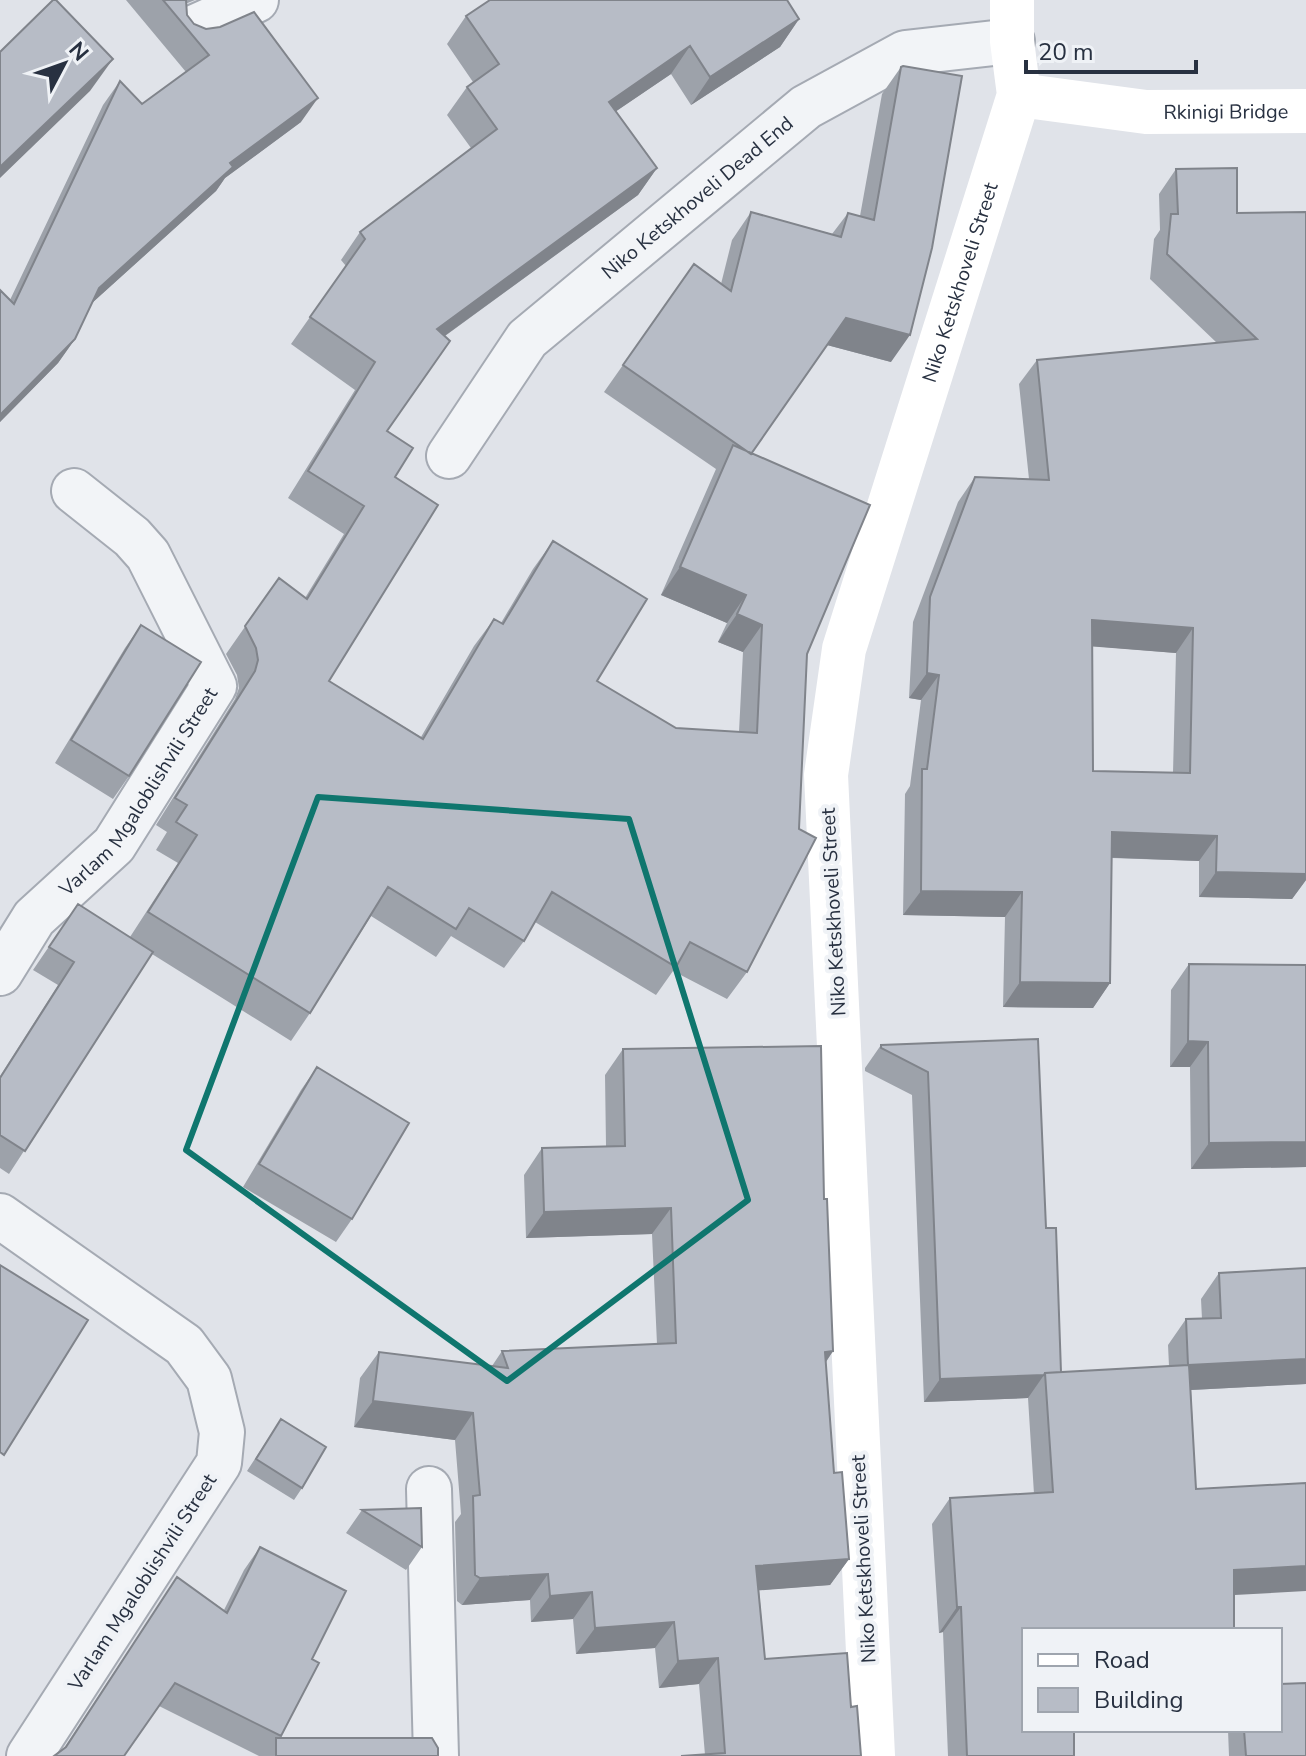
<svg xmlns="http://www.w3.org/2000/svg" width="1306" height="1756" viewBox="0 0 1306 1756" font-family="'Nunito Sans',sans-serif">
	<rect width="100%" height="100%" fill="#e0e3e9"/>
	<g fill="none" stroke-linecap="round" stroke-linejoin="round">
		<defs>
			<g id="street">
				<path d="M 193,28 L 256,0"/>
				<path id="s1" d="M 449,456 L 527,339 L 806,107 L 905,53 L 1012,41"/>
				<path id="s2" d="M 0,973 L 34,918 L 114,845 L 214,686 L 148,555 L 132,537 L 74,491"/>
				<path d="M 0,1216 L 184,1345 L 209,1379 L 222,1432 L 219,1463 L 29,1756"/>
				<path d="M 429,1489 L 436,1756"/>
			</g>
		</defs>
		<!-- street casing -->
		<use href="#street" stroke="#a5aab3" stroke-width="48"/>
		<!-- street -->
		<use href="#street" stroke="#f2f4f7" stroke-width="44"/>
		<!-- secondary -->
		<g stroke="#fff" stroke-width="44">
			<path id="s3" d="M 1019,95 L 1146,112 L 1306,111"/>
			<path id="s4" d="M 873,1756 L 826,775 L 844,649 L 1019,95 L 1012,41 L 1012,0"/>
		</g>
	</g>
	<!-- wall -->
	<path fill="#9da2aa" fill-rule="evenodd" d="M 126,0 L 195,0 L 185,4 L 187,15 L 194,24 L 301,122 L 225,178 L 216,191 L 92,303 L 75,339 L 58,363 L 0,422 L 0,290 L 10,300 L 103,105 L 120,81 L 142,104 L 186,72 Z
		M 466,16 L 799,19 L 780,47 L 691,105 L 671,74 L 616,111 L 657,168 L 638,195 L 445,336 L 387,431 L 395,477 L 329,681 L 421,737 L 474,646 L 494,619 L 501,623 L 533,569 L 553,541 L 597,681 L 676,728 L 739,732 L 743,652 L 718,642 L 727,623 L 661,595 L 716,469 L 604,392 L 694,264 L 721,284 L 732,240 L 751,212 L 832,234 L 848,213 L 860,216 L 882,94 L 901,67 L 891,362 L 827,345 L 751,453 L 807,654 L 747,972 L 727,999 L 673,971 L 656,995 L 535,922 L 524,941 L 504,968 L 451,936 L 436,957 L 371,916 L 310,1013 L 291,1041 L 152,954 L 9,1174 L 0,1168 L 0,1076 L 58,985 L 33,970 L 78,904 L 130,937 L 178,863 L 156,850 L 167,832 L 156,825 L 235,699 L 239,688 L 237,675 L 226,654 L 279,578 L 305,598 L 344,534 L 288,498 L 355,390 L 291,344 L 346,266 L 341,260 L 360,232 L 471,148 L 447,115 L 467,87 L 473,82 L 447,44 Z
		M 1176,169 L 1237,213 L 1306,212 L 1306,880 L 1292,899 L 1199,897 L 1199,861 L 1112,858 L 1110,983 L 1093,1008 L 1003,1007 L 1005,917 L 903,915 L 905,794 L 910,786 L 921,700 L 909,698 L 913,622 L 958,502 L 975,477 L 1029,479 L 1019,384 L 1037,360 L 1217,343 L 1150,279 L 1154,239 L 1160,230 L 1159,194 ZM 1092,646 L 1176,653 L 1173,773 L 1093,771 Z
		M 141,625 L 129,776 L 113,799 L 55,763 L 125,648 Z
		M 1189,964 L 1306,1167 L 1191,1169 L 1190,1067 L 1170,1067 L 1171,990 Z
		M 1038,1039 L 1046,1228 L 1061,1372 L 1169,1366 L 1168,1345 L 1186,1319 L 1202,1319 L 1201,1299 L 1219,1273 L 1306,1268 L 1306,1384 L 1191,1390 L 1196,1489 L 1234,1595 L 1024,1630 L 1074,1756 L 948,1756 L 943,1632 L 939,1633 L 932,1524 L 950,1498 L 1034,1494 L 1028,1398 L 924,1402 L 912,1095 L 865,1071 L 865,1068 L 881,1045 Z
		M 623,1049 L 824,1199 L 833,1351 L 826,1362 L 834,1473 L 849,1559 L 830,1585 L 759,1590 L 765,1659 L 851,1707 L 861,1756 L 705,1755 L 699,1684 L 659,1688 L 655,1648 L 576,1654 L 573,1619 L 531,1622 L 530,1600 L 462,1605 L 457,1601 L 455,1522 L 461,1514 L 455,1440 L 354,1427 L 360,1378 L 379,1352 L 492,1366 L 502,1351 L 657,1344 L 652,1234 L 526,1238 L 524,1175 L 542,1148 L 606,1146 L 605,1075 Z
		M 317,1067 L 352,1219 L 336,1242 L 243,1187 L 301,1090 Z
		M 281,1419 L 302,1488 L 294,1500 L 247,1471 Z
		M 362,1510 L 422,1547 L 406,1570 L 346,1533 Z
		M 260,1547 L 312,1659 L 319,1663 L 280,1738 L 438,1756 L 259,1756 L 159,1706 L 64,1748 L 177,1577 L 224,1610 L 244,1570 Z
		M 1228,1730 L 1280,1730 L 1306,1756 L 1229,1756 Z"/>
	<!-- shaded-wall -->
	<path fill="#80848b" d="M 799,19 L 780,47 L 691,105 L 710,77 Z
		M 690,46 L 671,74 L 590,129 L 609,102 Z
		M 113,59 L 90,91 L 0,178 L 0,167 Z
		M 318,98 L 301,122 L 225,178 L 216,191 L 82,312 L 99,288 L 230,163 Z
		M 657,168 L 638,195 L 417,356 L 437,329 Z
		M 846,318 L 910,335 L 891,362 L 827,345 Z
		M 75,339 L 58,363 L 0,422 L 0,415 Z
		M 680,567 L 746,595 L 727,623 L 661,595 Z
		M 737,614 L 762,625 L 743,652 L 718,642 Z
		M 1092,620 L 1193,628 L 1176,653 L 1074,645 Z
		M 927,673 L 939,675 L 921,700 L 909,698 Z
		M 1112,832 L 1217,836 L 1199,861 L 1095,857 Z
		M 1216,872 L 1306,874 L 1306,880 L 1292,899 L 1199,897 Z
		M 921,891 L 1022,892 L 1005,917 L 903,915 Z
		M 1020,982 L 1110,983 L 1093,1008 L 1003,1007 Z
		M 1188,1041 L 1208,1042 L 1190,1067 L 1170,1067 Z
		M 1306,1142 L 1306,1167 L 1191,1169 L 1209,1143 Z
		M 671,1208 L 652,1234 L 526,1238 L 544,1212 Z
		M 833,1351 L 815,1378 L 825,1352 Z
		M 1306,1359 L 1306,1384 L 1171,1391 L 1189,1365 Z
		M 1044,1375 L 1028,1398 L 924,1402 L 940,1379 Z
		M 373,1401 L 473,1413 L 455,1440 L 354,1427 Z
		M 849,1559 L 830,1585 L 738,1592 L 756,1566 Z
		M 1306,1566 L 1306,1591 L 1216,1596 L 1234,1570 Z
		M 548,1574 L 530,1600 L 462,1605 L 480,1578 Z
		M 592,1592 L 573,1619 L 531,1622 L 550,1596 Z
		M 957,1607 L 961,1607 L 943,1632 L 939,1633 Z
		M 674,1622 L 655,1648 L 576,1654 L 595,1628 Z
		M 718,1658 L 699,1684 L 659,1688 L 678,1661 Z"/>
	<!-- building -->
	<path fill="#b7bcc6" stroke="#80848b" stroke-width="2" fill-rule="evenodd" d="M 53,0 L 56,0 L 113,59 L 0,167 L 0,52 Z
		M 163,0 L 186,0 L 187,15 L 194,24 L 206,29 L 220,27 L 254,12 L 318,98 L 230,163 L 233,167 L 99,288 L 75,339 L 0,415 L 0,290 L 14,304 L 120,81 L 142,104 L 209,55 Z
		M 490,0 L 787,0 L 799,19 L 710,77 L 690,46 L 609,102 L 657,168 L 437,329 L 450,341 L 387,431 L 413,448 L 395,477 L 438,505 L 329,681 L 423,739 L 494,619 L 503,624 L 553,541 L 647,599 L 597,681 L 676,728 L 757,733 L 762,625 L 737,614 L 746,595 L 680,567 L 733,445 L 870,505 L 807,654 L 799,829 L 816,838 L 747,972 L 690,942 L 676,967 L 552,892 L 524,941 L 469,908 L 456,929 L 388,887 L 310,1013 L 148,912 L 197,835 L 176,822 L 187,805 L 175,798 L 255,671 L 258,660 L 256,648 L 245,626 L 279,578 L 307,599 L 364,506 L 308,471 L 375,362 L 310,317 L 365,239 L 360,232 L 497,129 L 467,87 L 499,64 L 466,16 Z
		M 903,66 L 962,76 L 932,248 L 910,335 L 846,318 L 751,454 L 623,365 L 694,264 L 731,291 L 751,212 L 841,237 L 848,213 L 874,220 L 901,67 Z
		M 1237,168 L 1237,213 L 1306,212 L 1306,874 L 1216,872 L 1217,836 L 1112,832 L 1110,983 L 1020,982 L 1022,892 L 921,891 L 922,769 L 927,769 L 939,675 L 927,673 L 930,597 L 975,477 L 1049,480 L 1037,360 L 1257,339 L 1167,254 L 1171,214 L 1178,214 L 1176,169 ZM 1092,620 L 1193,628 L 1190,773 L 1093,771 Z
		M 141,625 L 201,662 L 129,776 L 71,740 Z
		M 78,904 L 153,952 L 25,1151 L 0,1135 L 0,1078 L 74,962 L 49,947 Z
		M 1189,964 L 1306,965 L 1306,1142 L 1209,1143 L 1208,1042 L 1188,1041 Z
		M 1038,1039 L 1046,1228 L 1056,1228 L 1061,1372 L 1045,1373 L 1044,1375 L 940,1379 L 928,1072 L 881,1048 L 881,1045 Z
		M 821,1046 L 824,1199 L 827,1199 L 833,1351 L 825,1352 L 834,1473 L 842,1472 L 849,1559 L 756,1566 L 765,1659 L 847,1653 L 851,1707 L 857,1706 L 861,1756 L 681,1756 L 725,1753 L 718,1658 L 678,1661 L 674,1622 L 595,1628 L 592,1592 L 550,1596 L 548,1574 L 480,1578 L 475,1575 L 473,1496 L 480,1495 L 473,1413 L 373,1401 L 379,1352 L 508,1368 L 502,1351 L 676,1343 L 671,1208 L 544,1212 L 542,1148 L 625,1146 L 623,1049 Z
		M 317,1067 L 409,1123 L 352,1219 L 259,1164 Z
		M 0,1265 L 88,1320 L 4,1455 L 0,1452 Z
		M 1306,1268 L 1306,1359 L 1189,1365 L 1196,1489 L 1306,1483 L 1306,1566 L 1234,1570 L 1234,1630 L 1024,1630 L 1024,1730 L 1074,1730 L 1074,1756 L 967,1756 L 961,1607 L 957,1607 L 950,1498 L 1053,1492 L 1045,1373 L 1188,1365 L 1186,1319 L 1221,1318 L 1219,1273 Z
		M 281,1419 L 326,1447 L 302,1488 L 256,1459 Z
		M 421,1508 L 422,1547 L 362,1510 Z
		M 260,1547 L 346,1591 L 312,1659 L 319,1663 L 281,1736 L 175,1683 L 124,1756 L 54,1756 L 66,1747 L 177,1577 L 227,1613 Z
		M 1306,1683 L 1306,1756 L 1246,1756 L 1244,1730 L 1280,1730 L 1280,1684 Z
		M 276,1738 L 432,1738 L 438,1748 L 438,1756 L 276,1756 Z"/>
	<!-- marked area -->
	<path fill="none" stroke="#0f766e" stroke-width="6" stroke-linejoin="round" d="M 318,797 L 629,819 L 748,1200 L 507,1381 L 186,1150 Z"/>
	<g text-anchor="middle" stroke-width="8" stroke-linejoin="round" paint-order="stroke">
		<!-- street labels -->
		<g font-size="20" fill="#283141" stroke="#eff2f6">
			<text dy="7" stroke="none"><textPath href="#s3" startOffset="208">Rkinigi Bridge</textPath></text>
			<text dy="7" stroke="none"><textPath href="#s1" startOffset="362">Niko Ketskhoveli Dead End</textPath></text>
			<text dy="7" stroke="none"><textPath href="#s4" startOffset="1494">Niko Ketskhoveli Street</textPath></text>
			<text dy="7" stroke="none"><textPath href="#s2" startOffset="230">Varlam Mgaloblishvili Street</textPath></text>
			<text transform="translate(833 912) rotate(-93)" y="7">Niko Ketskhoveli Street</text>
			<text transform="translate(863 1559) rotate(-93)" y="7">Niko Ketskhoveli Street</text>
			<text transform="translate(142 1582) rotate(-57)" y="7">Varlam Mgaloblishvili Street</text>
		</g>
	</g>
	<!-- legend -->
	<rect x="1022" y="1628" width="260" height="104" fill="#eff2f6" stroke="#9fa5ae" stroke-width="2"/>
	<rect x="1038" y="1654" width="40" height="12" fill="#ffffff" stroke="#9fa5ae" stroke-width="2"/>
	<text x="1094" y="1668" font-size="24" fill="#283141">Road</text>
	<rect x="1038" y="1688" width="40" height="24" fill="#b7bcc6" stroke="#9fa5ae" stroke-width="2"/>
	<text x="1094" y="1708" font-size="24" fill="#283141">Building</text>
	<!-- north arrow -->
	<g transform="translate(64 64) rotate(49)" stroke="#eff2f6" stroke-width="6" paint-order="stroke">
	<path d="M0-6L14 30L0 20L-14 30Z" fill="#283141"/>
	<text y="-12" font-size="22" font-weight="bold" text-anchor="middle" fill="#283141">N</text>
	</g>
	<!-- scale -->
	<path d="M1026 60v12h170v-12" fill="none" stroke="#283141" stroke-width="4"/>
	<text x="1038" y="60" font-size="24" fill="#283141" stroke="#eff2f6" stroke-width="6" paint-order="stroke">20 m</text>
</svg>
